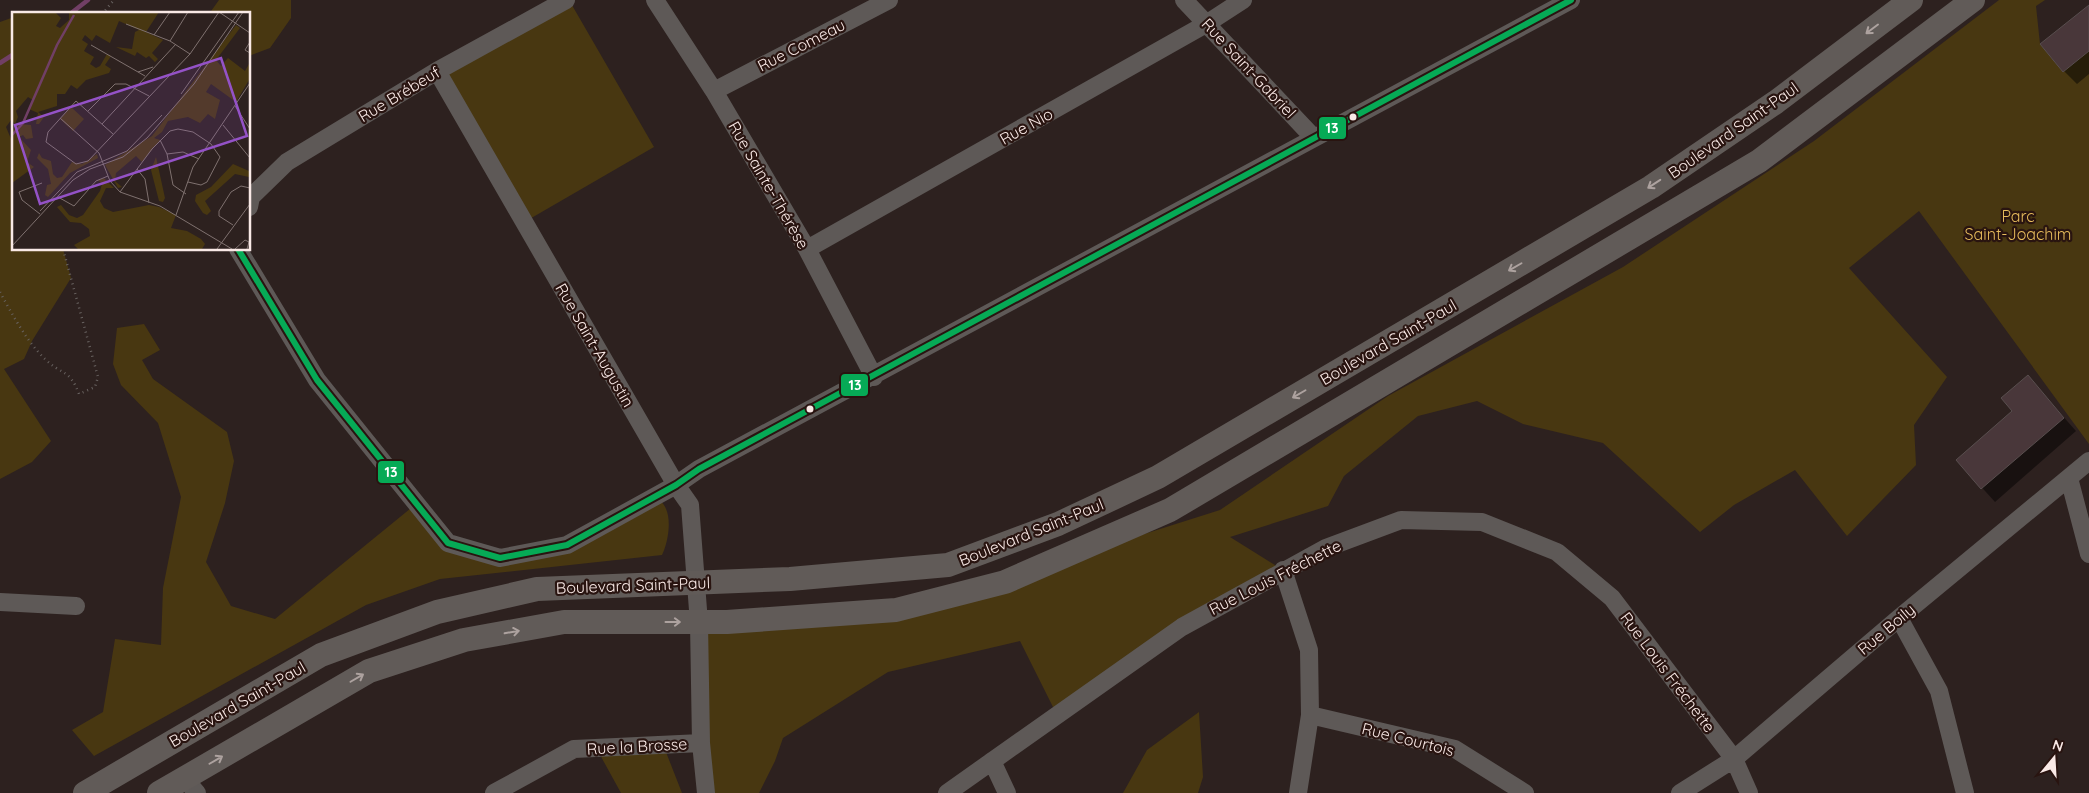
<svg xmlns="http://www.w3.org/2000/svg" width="2089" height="793" viewBox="0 0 2089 793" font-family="Quicksand,sans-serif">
	<rect width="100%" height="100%" fill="#2d211f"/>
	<!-- green -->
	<path fill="#483711" d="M 219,0 L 291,0 L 291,18 L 270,48 L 249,56 L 249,14 L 209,14 Z
		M 569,0 L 654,147 L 521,224 L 435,75 Z
		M 1999,0 L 2045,0 L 2036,6 L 2040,44 L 2063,72 L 2089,51 L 2089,444 L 1919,211 L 1849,268 L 1947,377 L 1914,425 L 1916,465 L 1847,536 L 1795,470 L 1734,505 L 1700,532 L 1603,443 L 1523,424 L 1477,401 L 1418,416 L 1344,476 L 1328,506 L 1230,537 L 1283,570 L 1057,715 L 1020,641 L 888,672 L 783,738 L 775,761 L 759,793 L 714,793 L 707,742 L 706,637 L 713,625 L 848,619 L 1097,549 L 1220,510 L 1388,396 L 1623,267 L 1814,141 Z
		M 14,17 L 14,116 L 6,127 L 14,146 L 14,249 L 63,249 L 71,278 L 32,341 L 24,359 L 4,369 L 51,441 L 32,462 L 0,479 L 0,22 Z
		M 144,324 L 160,350 L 142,360 L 153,379 L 227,432 L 234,461 L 225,503 L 206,562 L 231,606 L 275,619 L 416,504 L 448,543 L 500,558 L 567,545 L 659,500 C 674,510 669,541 662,555 L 440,579 L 366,605 L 94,756 L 72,730 L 103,712 L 115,639 L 161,645 L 163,588 L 181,497 L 158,423 L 121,385 L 113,364 L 117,328 Z
		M 1199,712 L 1203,777 L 1198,793 L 1123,793 L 1147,750 Z
		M 664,747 L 682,793 L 621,793 L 599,753 Z"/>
	<!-- shadow -->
	<path fill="#0007" d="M 2089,7 L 2089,74 L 2077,84 L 2064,71 Z
		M 2028,377 L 2076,431 L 1995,502 L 1957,460 L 2014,411 Z"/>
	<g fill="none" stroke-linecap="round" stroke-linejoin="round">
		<!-- stream -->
		<path stroke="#713f65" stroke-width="4.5" d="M 70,14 L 88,0
			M 0,63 L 14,54"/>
	</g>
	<!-- building -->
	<path fill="#49373a" stroke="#584e4e" d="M 2089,5 L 2089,51 L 2063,72 L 2040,44 Z
		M 2028,375 L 2064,418 L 1981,489 L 1956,460 L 2012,411 L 2001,398 Z"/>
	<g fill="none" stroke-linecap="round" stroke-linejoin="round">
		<!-- path -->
		<path stroke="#686260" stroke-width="2.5" stroke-dasharray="1 4" stroke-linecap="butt" d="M 102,14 L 114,0
			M 0,292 C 12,314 27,342 45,359 C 61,375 70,369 79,394 L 95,387 L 98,377 L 63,249"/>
		<!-- street -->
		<path stroke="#5e5957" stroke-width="18" d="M 655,0 L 714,91 L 807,249 L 874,377
			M 1184,0 L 1313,137
			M 437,71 L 676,485 L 690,505 L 699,623 L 701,743 L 706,793
			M 714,91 L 889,0
			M 249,207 L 251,197 L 287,162 L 437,71 L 566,0
			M 238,249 L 317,380 L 448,543 L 500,558 L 567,545 L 676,485 L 699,469 L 1571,0
			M 807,249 L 1206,24 L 1243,0
			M 2069,478 L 2089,554
			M 1283,570 L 1309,650 L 1310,715 L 1298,793
			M 0,602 L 76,606
			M 1899,618 L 1939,691 L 1965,793
			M 1310,715 L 1455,749 L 1525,793
			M 992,761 L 1007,793
			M 185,779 L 197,793
			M 494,793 L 574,749 L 701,743
			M 947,793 L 1182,627 L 1326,548 L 1401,520 L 1482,522 L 1557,552 L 1612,598 L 1734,759 L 1749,793
			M 1680,793 L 1734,759 L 1899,618 L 2089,461"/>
		<!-- secondary -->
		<path stroke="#615b58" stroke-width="24" d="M 85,793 L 321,655 L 437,612 L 537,589 L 790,579 L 948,565 L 1058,524 L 1158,477 L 1651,187 L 1776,102 L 1911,0
			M 159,793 L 369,671 L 464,640 L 564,622 L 727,622 L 896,610 L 1005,582 L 1170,510 L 1759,161 L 1973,0"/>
		<defs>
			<path id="bus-1" d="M 238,249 L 317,380 L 448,543 L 500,558 L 567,545 L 676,485 L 699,469 L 1571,0"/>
		</defs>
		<!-- bus-1 casing -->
		<use href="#bus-1" stroke="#291410" stroke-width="10"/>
		<!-- bus-1 -->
		<use href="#bus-1" stroke="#06aa56" stroke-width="6"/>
	</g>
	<!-- one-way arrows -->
	<defs><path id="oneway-shaft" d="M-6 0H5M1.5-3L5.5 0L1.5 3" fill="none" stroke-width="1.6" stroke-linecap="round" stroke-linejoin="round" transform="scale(1.25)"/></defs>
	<g stroke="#ada29f">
		<use href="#oneway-shaft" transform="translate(1872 29) rotate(143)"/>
		<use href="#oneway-shaft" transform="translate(1654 184) rotate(147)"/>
		<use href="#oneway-shaft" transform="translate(1515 267) rotate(150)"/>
		<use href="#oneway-shaft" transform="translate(1299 394) rotate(150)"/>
		<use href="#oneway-shaft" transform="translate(673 622)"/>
		<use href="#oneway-shaft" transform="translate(512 632) rotate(-10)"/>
		<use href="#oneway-shaft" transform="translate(357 678) rotate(-30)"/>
		<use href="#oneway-shaft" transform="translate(216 760) rotate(-30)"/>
	</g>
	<!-- markers -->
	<g fill="#f9e9e6" stroke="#291410" stroke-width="2">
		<circle cx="1353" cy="117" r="4.5"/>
		<circle cx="810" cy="409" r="4.5"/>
	</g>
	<g text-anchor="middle" stroke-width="4.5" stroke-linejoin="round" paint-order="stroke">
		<!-- street labels -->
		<g font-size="16" fill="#f9e9e6" stroke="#291410">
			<text transform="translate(801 45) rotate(-27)" y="6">Rue Comeau</text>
			<text transform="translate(1249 68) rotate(47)" y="6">Rue Saint-Gabriel</text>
			<text transform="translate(399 94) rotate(-31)" y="6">Rue Brébeuf</text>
			<text transform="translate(1026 126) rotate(-29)" y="6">Rue Nio</text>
			<text transform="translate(1733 130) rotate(-35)" y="6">Boulevard Saint-Paul</text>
			<text transform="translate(769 185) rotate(60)" y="6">Rue Sainte-Thérèse</text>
			<text transform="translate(1388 342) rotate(-30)" y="6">Boulevard Saint-Paul</text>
			<text transform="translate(595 345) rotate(60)" y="6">Rue Saint-Augustin</text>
			<text transform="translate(1031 532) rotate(-22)" y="6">Boulevard Saint-Paul</text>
			<text transform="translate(1275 577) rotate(-27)" y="6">Rue Louis Fréchette</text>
			<text transform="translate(633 585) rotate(-2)" y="6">Boulevard Saint-Paul</text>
			<text transform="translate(1886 629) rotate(-40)" y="6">Rue Boily</text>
			<text transform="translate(1668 672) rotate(53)" y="6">Rue Louis Fréchette</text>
			<text transform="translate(237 704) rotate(-30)" y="6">Boulevard Saint-Paul</text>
			<text transform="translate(1408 739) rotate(14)" y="6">Rue Courtois</text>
			<text transform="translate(637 746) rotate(-3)" y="6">Rue la Brosse</text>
		</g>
		<!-- park labels -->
		<g font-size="16" fill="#e7bc5c" stroke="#291410">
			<text x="2018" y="222">Parc<tspan x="2018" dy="18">Saint-Joachim</tspan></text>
		</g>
	</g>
	<!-- overview -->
	<g transform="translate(12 12)">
		<rect width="238" height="238" fill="#2d211f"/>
		<path d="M 0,0 L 43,0 L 49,6 L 44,14 L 48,16 L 57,8 L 57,0 L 147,0 L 134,20 L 151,28 L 140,41 L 146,47 L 143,50 L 137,44 L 134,46 L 125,40 L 123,44 L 104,35 L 120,37 L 123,20 L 127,18 L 107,9 L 98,31 L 84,23 L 80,29 L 73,23 L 70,28 L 76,32 L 72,39 L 82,45 L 78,52 L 84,56 L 88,54 L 95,42 L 99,44 L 93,53 L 99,57 L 97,61 L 74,68 L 65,77 L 59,73 L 53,82 L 45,82 L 45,94 L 26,100 L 32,105 L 27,112 L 24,112 L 26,101 L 17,97 L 21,88 L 16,85 L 4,99 L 6,105 L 3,112 L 0,108 ZM 224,13 L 228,16 L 204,48 L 209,54 L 216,46 L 233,59 L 237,52 L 237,68 L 224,90 L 199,72 L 194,80 L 208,88 L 203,107 L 196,102 L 188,111 L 176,105 L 156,109 L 150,120 L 142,126 L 148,128 L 130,150 L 124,144 L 104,161 L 103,169 L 110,175 L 106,176 L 93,153 L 140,124 ZM 59,95 L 72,107 L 61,119 L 48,107 ZM 7,112 L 19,113 L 21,126 L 14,127 L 11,123 L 7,125 L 19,138 L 15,150 L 22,155 L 0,171 L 0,119 ZM 27,141 L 30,146 L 39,149 L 41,162 L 45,166 L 50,165 L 60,150 L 70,152 L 85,142 L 86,146 L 58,161 L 36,185 L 33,183 L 35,173 L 39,172 L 36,157 L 25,146 ZM 144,145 L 153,186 L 151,190 L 147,189 L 139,158 ZM 221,152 L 237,159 L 237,165 L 223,162 L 193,189 L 199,199 L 195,203 L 191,201 L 183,189 L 184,183 L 199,175 ZM 92,166 L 102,176 L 94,176 L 88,189 L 92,196 L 101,200 L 137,193 L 147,195 L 164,203 L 159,216 L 175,219 L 189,227 L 193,232 L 190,237 L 66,237 L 62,233 L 78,224 L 77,217 L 69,211 L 58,210 L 45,195 L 49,193 L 57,203 L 65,206 L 71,203 L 88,179 L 90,172 L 86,168 Z" fill="#483711"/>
		<path fill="none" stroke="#713f65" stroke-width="2.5" d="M 0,123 L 11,111 L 45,33 L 62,3"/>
		<path fill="none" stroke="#7f716f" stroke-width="1" d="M 207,0 L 238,21M 114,12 L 158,29 L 178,42M 142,23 L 158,0M 158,29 L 176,0M 238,30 L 233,38 L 238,41M 79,33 L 133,64M 126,60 L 141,55M 169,82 L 227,0M 223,94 L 238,117M 76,99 L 103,72 L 114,72 L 137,84M 48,106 L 87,141 L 98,169 L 108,180 L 148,194 L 220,237M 90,112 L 164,32M 211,113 L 238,146M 101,122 L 64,89 L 36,120 L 34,130 L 64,152 L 76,149 L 178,42 L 207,0M 148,128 L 155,142 L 161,173 L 174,182M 155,142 L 171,140 L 187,147M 125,157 L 133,167 L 137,191M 108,180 L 140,137 L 158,119 L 166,117 L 181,120 L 199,132 L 208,145 L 195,170 L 189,173 L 176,170M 46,185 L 62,194 L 84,169 L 96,164M 28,199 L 65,160 L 115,139 L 150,103M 28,202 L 10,188 L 7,180 L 30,171M 164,203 L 181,155 L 238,71M 221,213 L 207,204 L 207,199 L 219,180 L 229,174 L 238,176M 0,234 L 61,168 L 78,157 L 111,145 L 135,126 L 182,72 L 231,0M 205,237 L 238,192M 223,237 L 233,228 L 237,230 L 235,237"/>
		<path fill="#9452c7" fill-opacity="0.15" stroke="#9452c7" stroke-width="2.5" d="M 209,46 L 235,124 L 28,192 L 3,113 Z"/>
		<rect width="238" height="238" fill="none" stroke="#f9e9e6" stroke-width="2.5"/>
	</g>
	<g stroke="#291410" stroke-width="2">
		<rect x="1318" y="116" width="29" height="24" rx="5" fill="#06aa56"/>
		<rect x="840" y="373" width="29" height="24" rx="5" fill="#06aa56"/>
		<rect x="377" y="460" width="28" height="24" rx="5" fill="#06aa56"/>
	</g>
	<g font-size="14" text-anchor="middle" font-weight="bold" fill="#fff">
		<text x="1332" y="133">13</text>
		<text x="855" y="390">13</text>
		<text x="391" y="477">13</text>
	</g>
	<!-- north arrow -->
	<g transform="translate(2054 758) rotate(18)" stroke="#291410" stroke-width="4" paint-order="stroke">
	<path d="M0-4L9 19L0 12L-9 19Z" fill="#f9e9e6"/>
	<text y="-8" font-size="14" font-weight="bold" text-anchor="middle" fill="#f9e9e6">N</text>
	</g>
</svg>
